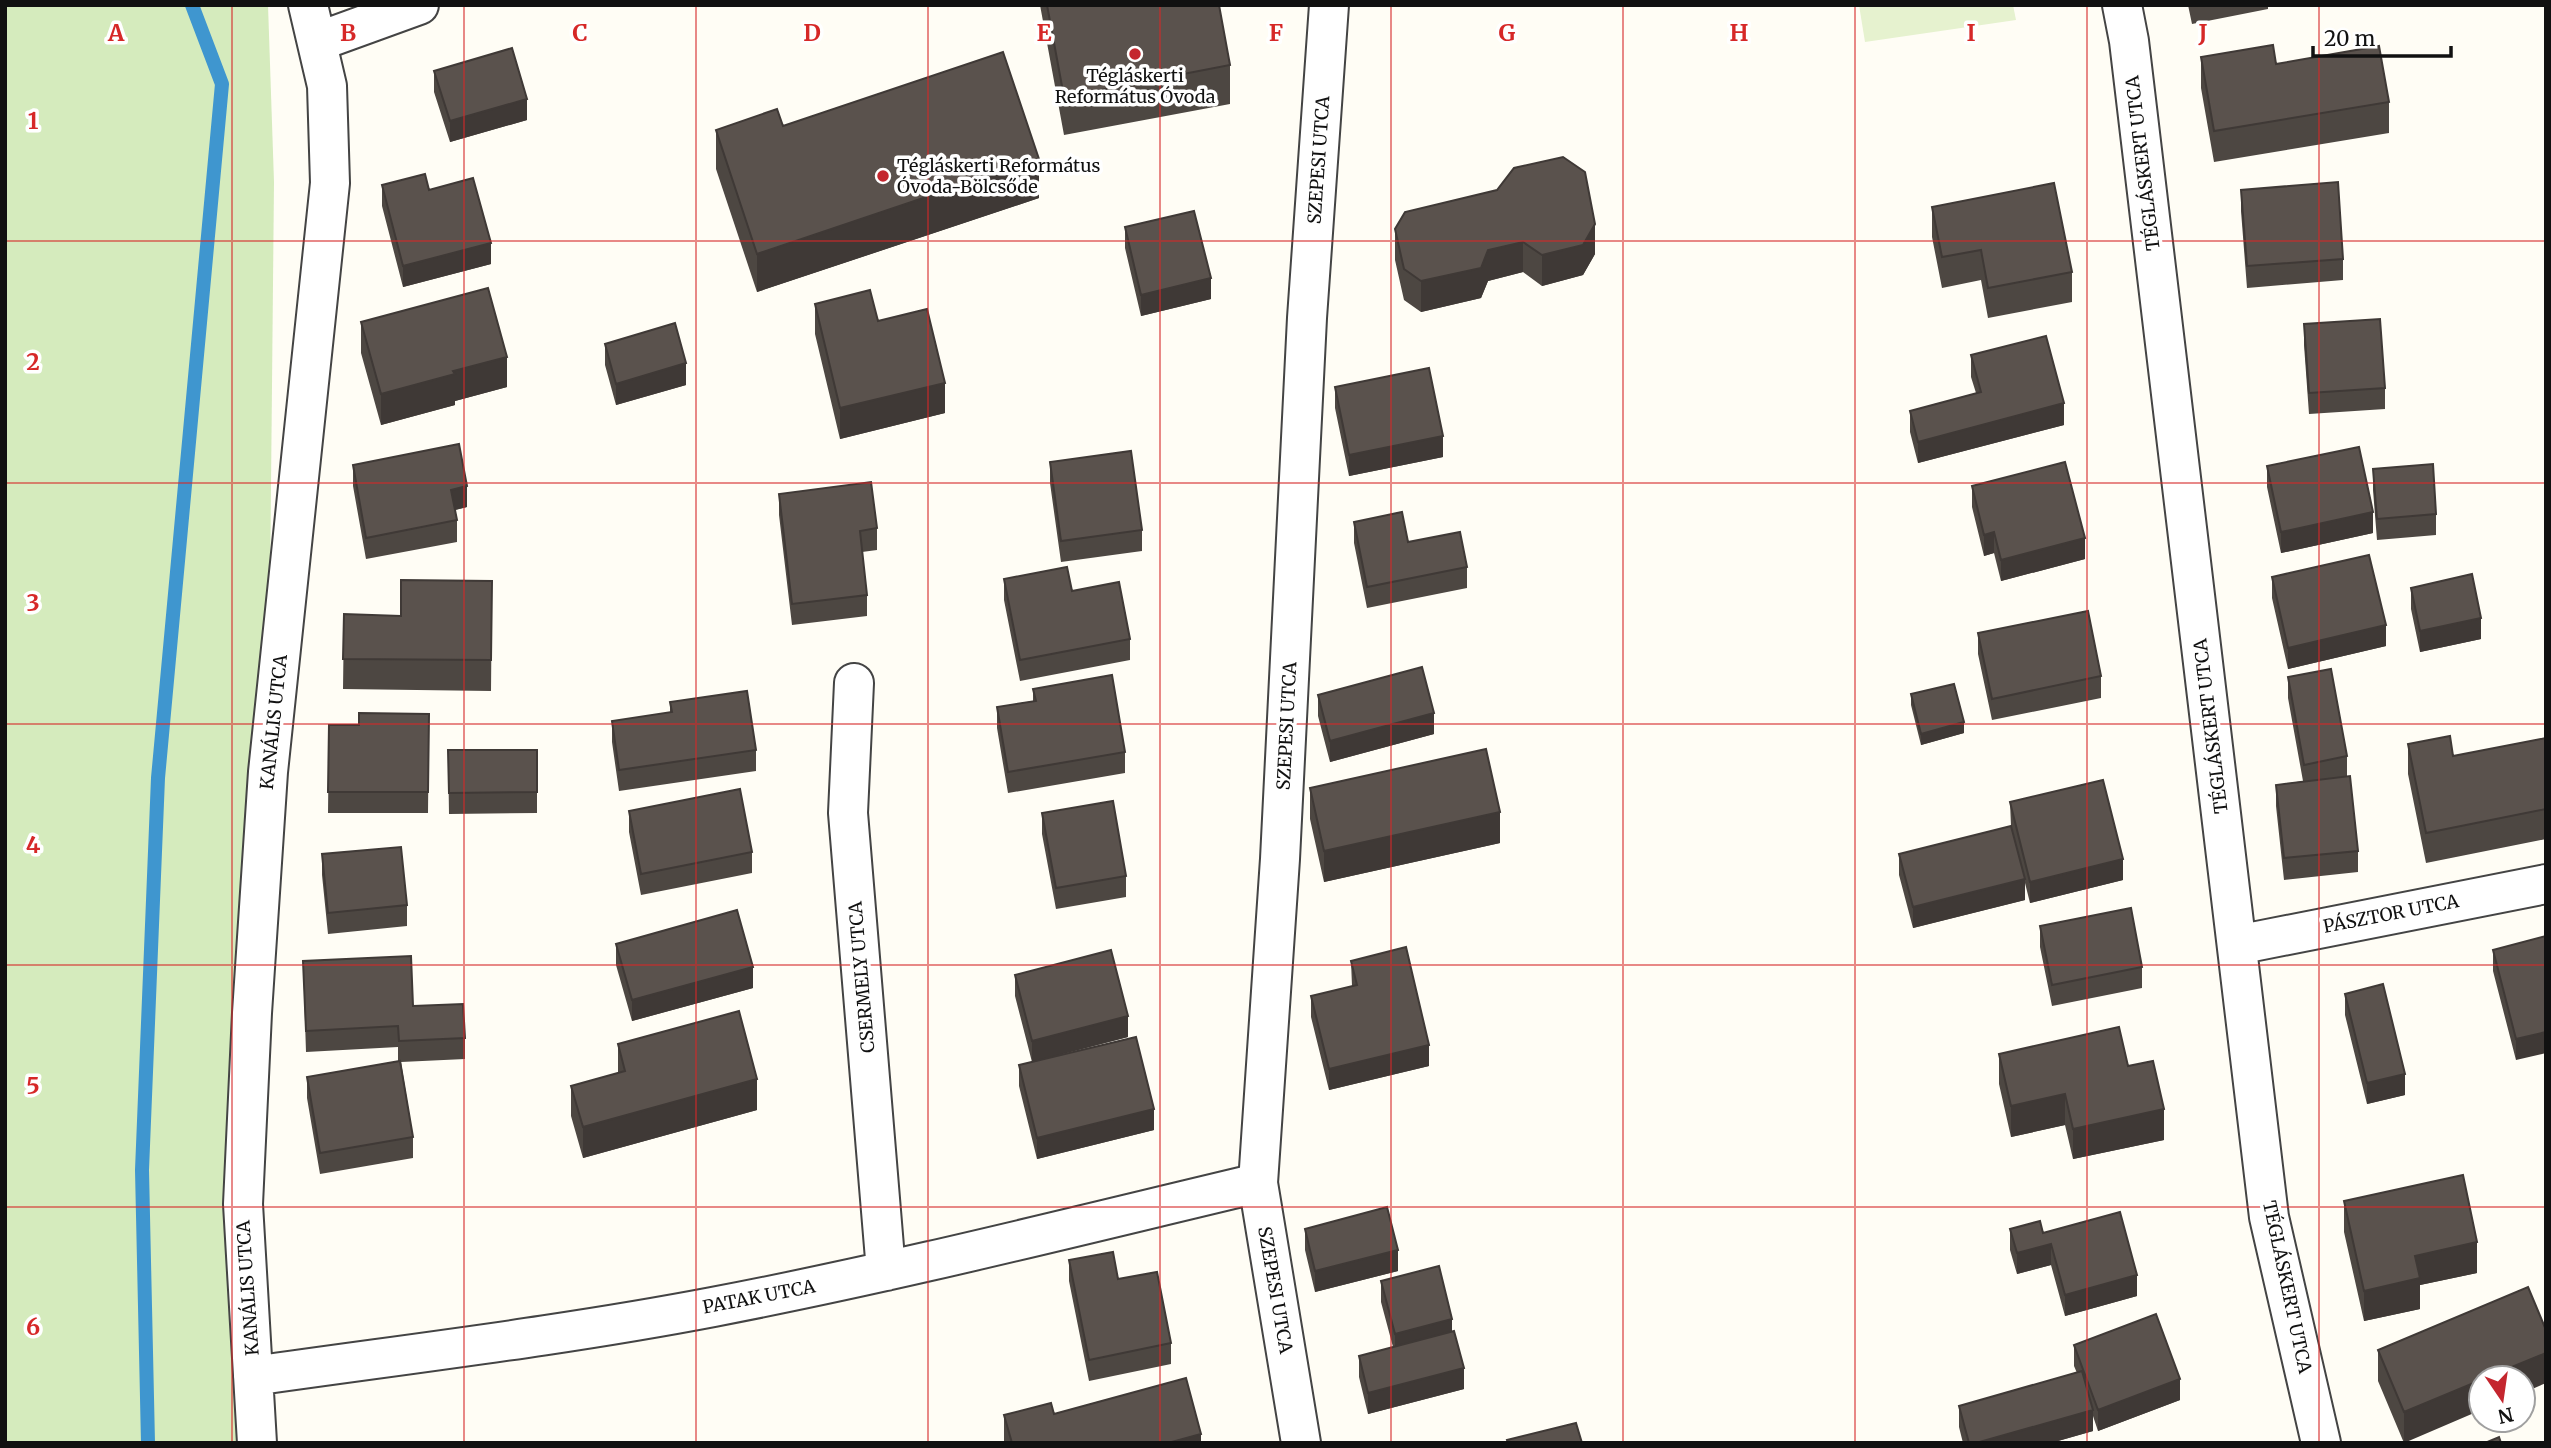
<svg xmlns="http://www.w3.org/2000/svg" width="2551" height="1448" viewBox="0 0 2551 1448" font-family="Merriweather,serif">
	<rect width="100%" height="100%" fill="#fffdf5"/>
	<!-- green -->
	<path fill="#d5ebbd" d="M 5,5 L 268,5 L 274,182 L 270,589 L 241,1443 L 5,1443 Z"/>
	<!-- pitch -->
	<path fill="#e6f2cf" d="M 1859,5 L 2013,5 L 2016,20 L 1865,42 Z"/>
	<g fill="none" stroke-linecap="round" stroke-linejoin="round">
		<!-- stream -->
		<path stroke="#3f96cf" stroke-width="14" d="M 148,1443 L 142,1170 L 158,778 L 222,84 L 192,5"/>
		<defs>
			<path id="minor" d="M 2122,5 L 2129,41 L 2269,1217 L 2321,1443
				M 317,42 L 419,5
				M 854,683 L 848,813 L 886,1271
				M 2237,945 L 2546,884
				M 253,1376 C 407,1354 561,1336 713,1307 C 896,1272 1077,1226 1258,1183
				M 257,1443 L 243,1204 L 252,1013 L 268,772 L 330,183 L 327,86 L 308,5
				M 1301,1443 L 1258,1183 L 1280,859 L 1307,318 L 1329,5"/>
		</defs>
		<!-- minor casing -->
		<use href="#minor" stroke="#444" stroke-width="42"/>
		<!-- minor -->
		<use href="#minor" stroke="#fff" stroke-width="38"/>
	</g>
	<!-- wall -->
	<path fill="#4d4742" d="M 1040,5 L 1219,5 L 1230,65 L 1230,104 L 1064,135 Z
		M 2188,5 L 2268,5 L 2268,9 L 2192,24 Z
		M 2201,57 L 2276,64 L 2389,102 L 2389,133 L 2214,162 L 2201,88 Z
		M 434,71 L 527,120 L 450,142 L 434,92 Z
		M 783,126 L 1039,198 L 757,292 L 716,169 L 716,130 Z
		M 382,185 L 429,190 L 491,264 L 403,287 L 382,206 Z
		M 2241,190 L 2343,259 L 2343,280 L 2247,288 L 2241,211 Z
		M 1932,207 L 2072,272 L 2072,302 L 1988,318 L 1981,280 L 1942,288 L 1932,237 Z
		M 1405,212 L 1595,254 L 1583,275 L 1542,286 L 1523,272 L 1488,281 L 1481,298 L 1421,312 L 1404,300 L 1395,260 L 1395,229 Z
		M 1125,227 L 1211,299 L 1141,316 L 1125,248 Z
		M 815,304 L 878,321 L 945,413 L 840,439 L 815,334 Z
		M 361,322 L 507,387 L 455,401 L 455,405 L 381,425 L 361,353 Z
		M 2304,324 L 2385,388 L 2385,409 L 2309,414 L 2304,345 Z
		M 605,344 L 686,385 L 616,405 L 605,365 Z
		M 1971,355 L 2064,425 L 1918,463 L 1910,432 L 1910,411 L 1976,393 L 1971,377 Z
		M 1335,387 L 1443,457 L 1349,476 L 1335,408 Z
		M 1050,462 L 1142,530 L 1142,551 L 1061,562 L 1050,483 Z
		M 353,465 L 467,507 L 455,510 L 457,520 L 457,542 L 366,559 L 353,486 Z
		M 2267,466 L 2373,533 L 2281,553 L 2267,487 Z
		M 2373,469 L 2436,514 L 2436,535 L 2377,540 L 2373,490 Z
		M 1972,486 L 2085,559 L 2001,581 L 1994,553 L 1984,556 L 1972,507 Z
		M 779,494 L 877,528 L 877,550 L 862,552 L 867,595 L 867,616 L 792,625 L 779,515 Z
		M 1354,522 L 1467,567 L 1467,588 L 1367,608 L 1354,543 Z
		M 2272,577 L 2386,646 L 2288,669 L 2272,598 Z
		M 1004,579 L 1072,591 L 1130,639 L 1130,660 L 1020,681 L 1004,600 Z
		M 492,581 L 491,691 L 343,689 L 344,614 L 401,616 Z
		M 2411,588 L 2481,639 L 2420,652 L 2411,609 Z
		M 1978,633 L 2101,676 L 2101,698 L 1992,720 L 1978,654 Z
		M 2288,677 L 2347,756 L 2347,776 L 2358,851 L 2358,872 L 2284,880 L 2276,806 L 2276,785 L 2303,781 L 2288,698 Z
		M 1033,689 L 1125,752 L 1125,773 L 1008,793 L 997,728 L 997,707 L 1033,701 Z
		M 1911,694 L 1964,733 L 1921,745 L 1911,705 Z
		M 1318,695 L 1434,734 L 1330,762 L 1318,716 Z
		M 670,702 L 756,750 L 756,771 L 619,791 L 612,742 L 612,721 L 670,713 Z
		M 429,714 L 428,813 L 328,813 L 329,725 L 359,725 Z
		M 2546,738 L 2546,839 L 2426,863 L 2408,774 L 2408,744 L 2453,756 Z
		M 448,750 L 537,750 L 537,813 L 449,814 Z
		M 1310,788 L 1500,843 L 1324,882 L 1310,819 Z
		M 2010,802 L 2123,880 L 2030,903 L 2025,883 L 2025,900 L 1913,928 L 1899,875 L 1899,854 L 2011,826 Z
		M 629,811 L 752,852 L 752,873 L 641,895 L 629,832 Z
		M 1042,813 L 1126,876 L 1126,897 L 1056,909 L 1042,834 Z
		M 322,854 L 407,905 L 407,926 L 328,934 L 322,875 Z
		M 2040,926 L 2142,967 L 2142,988 L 2052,1006 L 2040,947 Z
		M 2546,936 L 2516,1060 L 2493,971 L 2493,950 Z
		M 616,944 L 753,988 L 632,1021 L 616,965 Z
		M 303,961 L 413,1006 L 465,1038 L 465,1059 L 401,1062 L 413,1137 L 413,1158 L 320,1174 L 307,1098 L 307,1077 L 398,1061 L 398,1047 L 306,1052 Z
		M 1351,961 L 1429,1066 L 1329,1090 L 1311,1017 L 1311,996 L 1352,986 Z
		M 1015,975 L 1128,1037 L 1032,1062 L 1015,996 Z
		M 2345,994 L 2405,1095 L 2367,1104 L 2345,1015 Z
		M 618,1044 L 757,1110 L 583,1158 L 571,1116 L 571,1086 L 618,1073 Z
		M 1999,1054 L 2128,1066 L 2164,1140 L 2073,1159 L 2065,1125 L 2011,1137 L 1999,1084 Z
		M 1019,1065 L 1154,1130 L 1037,1159 L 1019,1086 Z
		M 2344,1201 L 2477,1273 L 2420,1285 L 2420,1309 L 2364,1321 L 2344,1232 Z
		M 1305,1229 L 1398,1271 L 1315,1292 L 1305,1250 Z
		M 2010,1229 L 2043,1233 L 2137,1296 L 2065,1316 L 2051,1265 L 2017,1274 L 2010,1250 Z
		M 1069,1260 L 1118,1279 L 1171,1343 L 1171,1364 L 1089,1381 L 1069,1281 Z
		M 1381,1281 L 1452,1331 L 1464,1389 L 1368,1414 L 1359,1377 L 1359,1356 L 1393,1347 L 1381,1302 Z
		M 2528,1287 L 2404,1443 L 2378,1381 L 2378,1350 Z
		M 2074,1345 L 2180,1400 L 2098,1431 L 2093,1416 L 2093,1431 L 2051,1443 L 1963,1443 L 1959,1427 L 1959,1406 L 2077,1373 L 2074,1366 Z
		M 1054,1414 L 1201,1443 L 1004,1443 L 1004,1415 Z"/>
	<!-- shaded-wall -->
	<path fill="#3f3936" d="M 527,99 L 527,120 L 450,142 L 450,121 Z
		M 1039,159 L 1039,198 L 757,292 L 757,254 Z
		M 1595,224 L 1595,254 L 1583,275 L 1542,286 L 1542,255 Z
		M 1523,242 L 1523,272 L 1488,281 L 1481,298 L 1421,312 L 1421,281 L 1488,250 Z
		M 491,243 L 491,264 L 403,287 L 403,266 Z
		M 1211,278 L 1211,299 L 1141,316 L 1141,295 Z
		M 507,357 L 507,387 L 455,401 L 455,405 L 381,425 L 381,394 L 453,371 Z
		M 686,363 L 686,385 L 616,405 L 616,384 Z
		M 945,383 L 945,413 L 840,439 L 840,408 Z
		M 2064,403 L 2064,425 L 1918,463 L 1918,442 Z
		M 1443,436 L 1443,457 L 1349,476 L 1349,455 Z
		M 467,486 L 467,507 L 451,511 L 451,490 Z
		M 2373,512 L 2373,533 L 2281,553 L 2281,532 Z
		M 1994,532 L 1994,553 L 1984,556 L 1984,535 Z
		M 2085,538 L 2085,559 L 2001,581 L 2001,560 Z
		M 2481,618 L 2481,639 L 2420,652 L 2420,631 Z
		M 2386,625 L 2386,646 L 2288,669 L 2288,648 Z
		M 1434,713 L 1434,734 L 1330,762 L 1330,741 Z
		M 1964,722 L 1964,733 L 1921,745 L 1921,734 Z
		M 1500,812 L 1500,843 L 1324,882 L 1324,851 Z
		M 2123,859 L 2123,880 L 2030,903 L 2030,882 Z
		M 2025,879 L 2025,900 L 1913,928 L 1913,907 Z
		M 753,967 L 753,988 L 632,1021 L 632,1000 Z
		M 1128,1016 L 1128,1037 L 1032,1062 L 1032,1041 Z
		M 2546,1032 L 2546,1053 L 2516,1060 L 2516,1039 Z
		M 1429,1045 L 1429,1066 L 1329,1090 L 1329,1069 Z
		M 2405,1074 L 2405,1095 L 2367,1104 L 2367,1083 Z
		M 757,1079 L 757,1110 L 583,1158 L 583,1127 Z
		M 2065,1094 L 2065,1125 L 2011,1137 L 2011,1106 Z
		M 1154,1109 L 1154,1130 L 1037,1159 L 1037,1138 Z
		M 2164,1109 L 2164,1140 L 2073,1159 L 2073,1129 Z
		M 2477,1242 L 2477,1273 L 2420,1285 L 2420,1309 L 2364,1321 L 2364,1291 L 2415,1256 Z
		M 2051,1244 L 2051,1265 L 2017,1274 L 2017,1253 Z
		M 1398,1250 L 1398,1271 L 1315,1292 L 1315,1271 Z
		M 2137,1275 L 2137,1296 L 2065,1316 L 2065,1295 Z
		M 1452,1319 L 1452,1340 L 1395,1355 L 1395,1334 Z
		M 2546,1353 L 2546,1383 L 2523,1393 L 2523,1378 L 2485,1378 Z
		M 1464,1368 L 1464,1389 L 1368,1414 L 1368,1393 Z
		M 2180,1379 L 2180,1400 L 2098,1431 L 2098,1410 Z
		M 2481,1380 L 2481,1410 L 2404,1443 L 2404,1412 Z
		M 2093,1410 L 2093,1431 L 2051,1443 L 1976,1443 Z
		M 1201,1434 L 1201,1443 L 1168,1443 Z"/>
	<!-- building -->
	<path fill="#5a524d" stroke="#3f3936" stroke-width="2" d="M 1047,5 L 1219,5 L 1230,65 L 1064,97 Z
		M 2273,45 L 2276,64 L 2379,46 L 2389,102 L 2214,131 L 2201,57 Z
		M 512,48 L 527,99 L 450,121 L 434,71 Z
		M 1003,52 L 1039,159 L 757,254 L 716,130 L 777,109 L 783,126 Z
		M 1563,157 L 1585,172 L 1595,224 L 1583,245 L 1542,255 L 1523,242 L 1488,250 L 1481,268 L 1421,281 L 1404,269 L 1395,229 L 1405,212 L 1497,190 L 1514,168 Z
		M 425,174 L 429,190 L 473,178 L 491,243 L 403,266 L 382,185 Z
		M 2338,182 L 2343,259 L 2247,266 L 2241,190 Z
		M 2054,183 L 2072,272 L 1988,288 L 1981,250 L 1942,257 L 1932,207 Z
		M 1194,211 L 1211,278 L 1141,295 L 1125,227 Z
		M 488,288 L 507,357 L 453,371 L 455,374 L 381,394 L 361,322 Z
		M 870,290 L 878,321 L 927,309 L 945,383 L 840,408 L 815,304 Z
		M 2380,319 L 2385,388 L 2309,393 L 2304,324 Z
		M 675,323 L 686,363 L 616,384 L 605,344 Z
		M 2046,336 L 2064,403 L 1918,442 L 1910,411 L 1981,392 L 1971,355 Z
		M 1429,368 L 1443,436 L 1349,455 L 1335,387 Z
		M 459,444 L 467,486 L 451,490 L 457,520 L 366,538 L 353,465 Z
		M 2359,447 L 2373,512 L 2281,532 L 2267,466 Z
		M 1131,451 L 1142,530 L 1061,541 L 1050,462 Z
		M 2065,462 L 2085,538 L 2001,560 L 1994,532 L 1984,535 L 1972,486 Z
		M 2433,464 L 2436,514 L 2377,519 L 2373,469 Z
		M 871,482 L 877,528 L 860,531 L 867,595 L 792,604 L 779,494 Z
		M 1402,512 L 1408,542 L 1460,532 L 1467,567 L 1367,587 L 1354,522 Z
		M 2369,555 L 2386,625 L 2288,648 L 2272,577 Z
		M 1067,567 L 1072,591 L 1119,582 L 1130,639 L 1020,660 L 1004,579 Z
		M 2472,574 L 2481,618 L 2420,631 L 2411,588 Z
		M 401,580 L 492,581 L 491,660 L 343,659 L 344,614 L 401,616 Z
		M 2088,611 L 2101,676 L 1992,699 L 1978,633 Z
		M 1422,667 L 1434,713 L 1330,741 L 1318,695 Z
		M 2331,669 L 2347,756 L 2304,765 L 2288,677 Z
		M 1112,675 L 1125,752 L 1008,772 L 997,707 L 1036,701 L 1033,689 Z
		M 1954,684 L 1964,722 L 1921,734 L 1911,694 Z
		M 747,691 L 756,750 L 619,770 L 612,721 L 672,712 L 670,702 Z
		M 359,713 L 429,714 L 428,792 L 328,792 L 329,725 L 359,725 Z
		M 2450,736 L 2453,756 L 2546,738 L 2546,809 L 2426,833 L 2408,744 Z
		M 1486,749 L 1500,812 L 1324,851 L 1310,788 Z
		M 448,750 L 537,750 L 537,792 L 449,793 Z
		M 2350,776 L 2358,851 L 2284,858 L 2276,785 Z
		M 2103,780 L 2123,859 L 2030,882 L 2010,802 Z
		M 740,789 L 752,852 L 641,874 L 629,811 Z
		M 1113,801 L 1126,876 L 1056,888 L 1042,813 Z
		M 2011,826 L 2025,879 L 1913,907 L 1899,854 Z
		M 401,847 L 407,905 L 328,913 L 322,854 Z
		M 2131,908 L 2142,967 L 2052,985 L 2040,926 Z
		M 737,910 L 753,967 L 632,1000 L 616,944 Z
		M 2546,936 L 2546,1032 L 2516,1039 L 2493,950 Z
		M 1406,947 L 1429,1045 L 1329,1069 L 1311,996 L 1357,985 L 1351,961 Z
		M 1111,950 L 1128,1016 L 1032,1041 L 1015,975 Z
		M 411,956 L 413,1006 L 463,1004 L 465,1038 L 399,1041 L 398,1026 L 306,1031 L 303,961 Z
		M 2383,984 L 2405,1074 L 2367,1083 L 2345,994 Z
		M 739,1011 L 757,1079 L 583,1127 L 571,1086 L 625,1071 L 618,1044 Z
		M 2119,1027 L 2128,1066 L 2153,1061 L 2164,1109 L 2073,1129 L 2065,1094 L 2011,1106 L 1999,1054 Z
		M 1136,1037 L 1154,1109 L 1037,1138 L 1019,1065 Z
		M 400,1061 L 413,1137 L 320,1153 L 307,1077 Z
		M 2463,1175 L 2477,1242 L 2415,1256 L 2420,1278 L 2364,1291 L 2344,1201 Z
		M 1387,1207 L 1398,1250 L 1315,1271 L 1305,1229 Z
		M 2120,1212 L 2137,1275 L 2065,1295 L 2051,1244 L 2017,1253 L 2010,1229 L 2040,1221 L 2043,1233 Z
		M 1113,1252 L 1118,1279 L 1157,1272 L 1171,1343 L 1089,1360 L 1069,1260 Z
		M 1439,1266 L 1452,1319 L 1395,1334 L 1381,1281 Z
		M 2528,1287 L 2546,1330 L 2546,1353 L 2485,1378 L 2481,1378 L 2481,1380 L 2404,1412 L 2378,1350 Z
		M 2156,1314 L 2180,1379 L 2098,1410 L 2074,1345 Z
		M 1454,1331 L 1464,1368 L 1368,1393 L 1359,1356 Z
		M 2082,1371 L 2093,1410 L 1976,1443 L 1969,1443 L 1959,1406 Z
		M 1186,1378 L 1201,1434 L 1168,1443 L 1012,1443 L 1004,1415 L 1051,1403 L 1054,1414 Z
		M 1576,1423 L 1582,1443 L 1508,1443 L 1507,1440 Z
		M 2499,1437 L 2501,1443 L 2485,1443 Z"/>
	<!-- grid -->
	<path fill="none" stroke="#d62828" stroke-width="2" stroke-opacity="0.55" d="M 232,5 L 232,1443M 464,5 L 464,1443M 696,5 L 696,1443M 928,5 L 928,1443M 1160,5 L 1160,1443M 1391,5 L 1391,1443M 1623,5 L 1623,1443M 1855,5 L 1855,1443M 2087,5 L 2087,1443M 2319,5 L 2319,1443M 5,241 L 2546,241M 5,483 L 2546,483M 5,724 L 2546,724M 5,965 L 2546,965M 5,1207 L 2546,1207"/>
	<!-- markers -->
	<g fill="#c4262e" stroke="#fff" stroke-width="2.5">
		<circle cx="1135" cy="54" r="7"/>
		<circle cx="883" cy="176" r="7"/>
	</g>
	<g text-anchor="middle" stroke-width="7" stroke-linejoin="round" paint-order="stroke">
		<!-- poi labels -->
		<g font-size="18" fill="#111" stroke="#fff">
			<text x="1135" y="82">Tégláskerti<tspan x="1135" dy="21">Református Óvoda</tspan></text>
			<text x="897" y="172" text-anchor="start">Tégláskerti Református<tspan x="897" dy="21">Óvoda-Bölcsőde</tspan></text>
		</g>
		<!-- street labels -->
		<g font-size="18" fill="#111" stroke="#fff">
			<text transform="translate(1319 160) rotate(-86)" y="6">SZEPESI UTCA</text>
			<text transform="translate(2143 163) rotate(-97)" y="6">TÉGLÁSKERT UTCA</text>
			<text transform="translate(274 722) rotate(-84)" y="6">KANÁLIS UTCA</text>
			<text transform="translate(1287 726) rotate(-87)" y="6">SZEPESI UTCA</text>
			<text transform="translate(2211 726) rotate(-97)" y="6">TÉGLÁSKERT UTCA</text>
			<text transform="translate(2391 914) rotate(-11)" y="6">PÁSZTOR UTCA</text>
			<text transform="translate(862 977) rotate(-95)" y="6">CSERMELY UTCA</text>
			<text transform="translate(2287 1287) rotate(78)" y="6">TÉGLÁSKERT UTCA</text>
			<text transform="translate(248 1288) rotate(-94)" y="6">KANÁLIS UTCA</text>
			<text transform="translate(1275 1290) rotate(80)" y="6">SZEPESI UTCA</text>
			<text transform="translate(759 1297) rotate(-11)" y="6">PATAK UTCA</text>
		</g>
	</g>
	<g font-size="23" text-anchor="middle" font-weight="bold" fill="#d62828" stroke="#fff" stroke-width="7" stroke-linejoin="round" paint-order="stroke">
		<text x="116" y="41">A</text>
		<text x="348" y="41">B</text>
		<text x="580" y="41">C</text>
		<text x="812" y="41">D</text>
		<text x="1044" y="41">E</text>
		<text x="1276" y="41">F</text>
		<text x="1507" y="41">G</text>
		<text x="1739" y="41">H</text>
		<text x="1971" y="41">I</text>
		<text x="2203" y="41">J</text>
		<text x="33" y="129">1</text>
		<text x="33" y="370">2</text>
		<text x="33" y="611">3</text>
		<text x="33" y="853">4</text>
		<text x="33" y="1094">5</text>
		<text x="33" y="1335">6</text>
	</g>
	<!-- border -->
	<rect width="2551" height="1448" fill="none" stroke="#111111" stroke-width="14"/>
	<!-- north arrow -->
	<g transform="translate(2502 1399) rotate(167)"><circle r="33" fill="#ffffff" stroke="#a0a0a0" stroke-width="2"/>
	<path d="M0-5L12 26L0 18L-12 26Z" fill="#c4262e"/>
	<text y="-10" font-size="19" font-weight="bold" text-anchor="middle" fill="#111111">N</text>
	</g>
	<!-- scale -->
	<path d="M2313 46v10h138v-10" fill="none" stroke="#111111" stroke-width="3.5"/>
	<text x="2324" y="46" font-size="21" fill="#111111" stroke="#ffffff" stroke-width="5" paint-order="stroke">20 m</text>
</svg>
